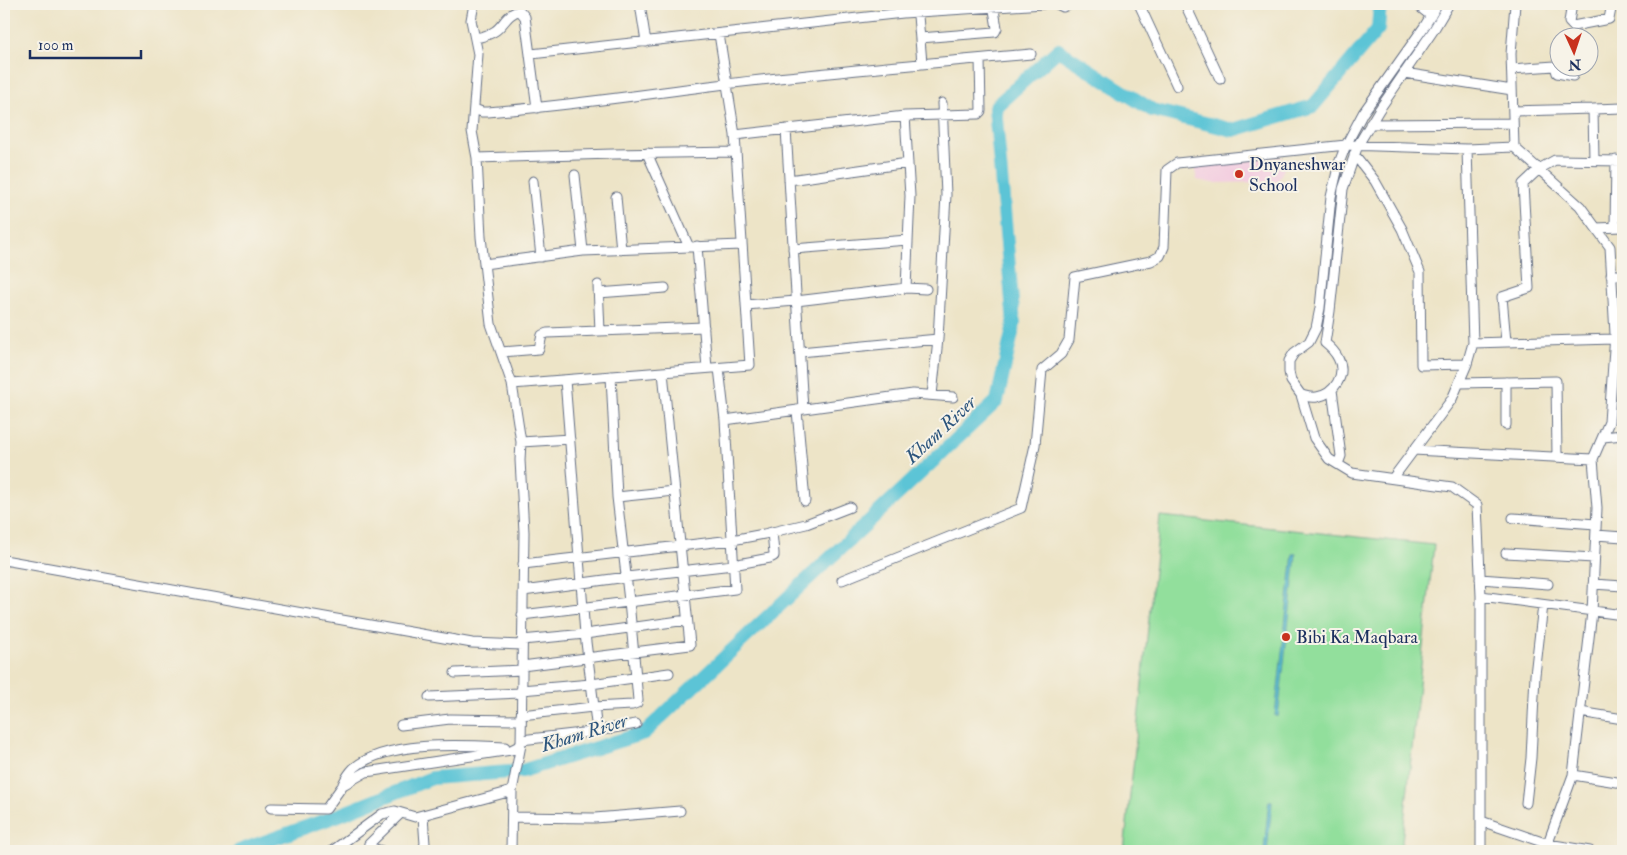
<svg xmlns="http://www.w3.org/2000/svg" width="1627" height="855" viewBox="0 0 1627 855" font-family="'IM FELL Double Pica',serif">
	<rect width="100%" height="100%" fill="#f7f3e8"/>
	<filter id="ink" filterUnits="userSpaceOnUse"><feTurbulence type="fractalNoise" baseFrequency=".02" numOctaves="2"/><feDisplacementMap in="SourceGraphic" scale="10" xChannelSelector="R" yChannelSelector="G"/><feConvolveMatrix kernelMatrix="1 2 1 2 8 2 1 2 1" color-interpolation-filters="sRGB"/></filter>
	<filter id="wash" filterUnits="userSpaceOnUse"><feTurbulence type="fractalNoise" baseFrequency=".0096" numOctaves="4" result="noise"/><feDisplacementMap in="SourceGraphic" scale="20" xChannelSelector="R" yChannelSelector="G"/><feGaussianBlur stdDeviation="1.12" result="paint"/><feColorMatrix in="noise" values="0 0 0 0 0 0 0 0 0 0 0 0 0 0 0 0 0 1.4 0 .05"/><feComposite in="paint" operator="in"/></filter>
	<g filter="url(#wash)">
		<rect width="100%" height="100%" fill="#ede4c7"/>
		<!-- built -->
		<path fill="#f3cfe0" d="M 1282,157 L 1284,169 L 1277,182 L 1212,183 L 1197,180 L 1194,166 Z"/>
		<!-- green -->
		<path fill="#92df9c" stroke="#56877d" d="M 1160,516 L 1434,545 L 1401,851 L 1124,851 Z"/>
		<!-- water -->
		<path fill="#5bc4d6" stroke="#3b7a9a" d="M 1293,554 L 1296,554 L 1278,716 L 1275,716 Z
			M 1269,801 L 1272,801 L 1267,851 L 1264,851 Z"/>
		<g fill="none" stroke-linecap="round" stroke-linejoin="round">
			<!-- river -->
			<path stroke="#5bc4d6" stroke-width="14" d="M 239,851 L 334,817 L 432,778 L 522,771 L 644,733 L 997,401 L 1014,324 L 995,107 L 1058,50 L 1152,110 L 1233,130 L 1313,106 L 1378,29 L 1380,4"/>
		</g>
	</g>
	<g filter="url(#ink)">
		<g fill="none" stroke-linecap="round" stroke-linejoin="round">
			<defs>
				<path id="minor" d="M 640,4 L 646,42
					M 917,4 L 922,63
					M 1057,4 L 1063,7 L 1071,4
					M 1139,4 L 1177,86
					M 1185,4 L 1220,79
					M 1416,4 L 1431,16
					M 1438,4 L 1424,27 L 1363,113 L 1346,145 L 1339,163 L 1331,197 L 1320,308 L 1316,328 L 1309,342 L 1294,353 L 1289,361 L 1289,372 L 1291,381 L 1301,395 L 1314,438 L 1329,459 L 1352,473 L 1452,487 L 1477,505 L 1481,596 L 1481,851
					M 1515,4 L 1511,54 L 1514,147 L 1580,206 L 1610,247 L 1615,334 L 1609,422 L 1593,459 L 1597,508 L 1592,612 L 1573,775 L 1545,851
					M 1572,4 L 1569,22 L 1573,26 L 1609,19 L 1612,4
					M 475,38 C 482,37 489,35 495,31 C 504,25 508,12 520,11 L 525,17 L 537,108
					M 920,38 L 995,32 L 997,28 L 993,4
					M 531,54 L 903,13 L 1043,4
					M 1512,69 L 1555,66 L 1557,73 L 1573,76
					M 1404,73 L 1512,90
					M 474,109 L 482,112 L 488,112 C 567,106 646,94 725,84 C 827,72 929,63 1031,54
					M 1593,109 L 1623,108
					M 1513,111 L 1593,109 L 1594,160
					M 905,116 L 910,196 L 906,288
					M 1370,124 L 1513,123
					M 786,129 L 803,409
					M 735,135 L 905,116 L 978,114 L 981,111 L 980,59
					M 647,153 L 689,247
					M 1354,154 L 1375,181 L 1402,229 L 1420,272 L 1421,365 L 1467,364
					M 477,158 L 613,154 L 736,152
					M 575,175 L 583,251
					M 789,180 L 908,163
					M 533,181 L 541,257
					M 616,197 L 621,250
					M 1615,227 L 1616,160
					M 1596,228 L 1623,227
					M 697,246 L 707,368
					M 793,249 L 908,240
					M 484,264 L 583,251 L 742,245
					M 1611,275 L 1623,275
					M 598,285 L 600,331
					M 598,293 L 665,288
					M 746,305 L 796,301 L 906,288 L 926,289
					M 1506,342 L 1502,297 L 1529,288 L 1523,184 L 1539,169 L 1555,160 L 1623,161
					M 1473,343 L 1614,339
					M 501,352 L 539,349 L 542,335 L 547,333 L 704,327
					M 800,352 L 938,339
					M 565,380 L 585,634 L 597,731
					M 1460,383 L 1556,381 L 1557,457
					M 512,384 L 750,365 L 735,135 L 719,34
					M 1332,390 L 1341,456 L 1338,464
					M 932,395 L 938,339 L 946,195 L 942,103
					M 1301,395 C 1306,396 1311,398 1317,397 C 1334,394 1347,375 1338,358 C 1335,352 1330,347 1325,343 L 1330,311 L 1343,189 L 1358,145 L 1379,110 L 1433,31 L 1449,4
					M 797,410 L 805,501
					M 725,420 L 913,394 L 953,397
					M 1506,425 L 1506,382
					M 1603,437 L 1623,435
					M 521,442 L 570,439
					M 1413,450 L 1593,459
					M 1393,478 L 1452,399 L 1467,364 L 1473,343 L 1467,149
					M 617,497 L 674,491
					M 1513,518 L 1596,524
					M 1596,535 L 1623,537
					M 1506,553 L 1594,558
					M 4,560 L 472,643 L 522,645
					M 523,564 L 732,540 L 764,534 L 806,524 L 850,507
					M 1480,579 L 1548,584
					M 842,580 L 1021,508 L 1035,445 L 1042,370 L 1061,354 L 1069,340 L 1075,277 L 1151,261 L 1160,256 L 1164,247 L 1167,170 L 1177,163 L 1346,145 L 1467,149 L 1514,147
					M 1593,584 L 1623,586
					M 523,591 L 627,577 L 733,565 L 770,558 L 774,556 L 774,553 L 772,532
					M 1481,596 L 1623,615
					M 522,615 L 735,589 L 725,420 L 719,368
					M 522,640 L 585,634 L 687,620
					M 522,666 L 690,645 L 663,372
					M 455,673 L 522,670
					M 521,690 L 591,684 L 669,673
					M 429,697 L 521,693
					M 1580,712 L 1623,719
					M 521,715 L 593,707 L 632,705 L 637,703 L 638,700 L 629,601 L 617,497 L 611,376
					M 401,725 L 450,719 L 521,720
					M 521,740 L 591,732 L 636,724
					M 1573,775 L 1623,783
					M 343,784 C 346,778 349,773 354,768 C 387,740 464,745 505,747
					M 1526,803 L 1531,758 L 1535,675 L 1543,605
					M 271,808 L 326,809 L 343,785 L 366,772 L 511,750 L 521,745 L 524,532 L 520,460 L 521,442 L 512,384 L 491,324 L 481,237 L 477,158 L 472,131 L 478,54 L 471,20 L 474,4
					M 512,817 L 595,818 L 680,811
					M 1481,821 L 1548,844 L 1590,851
					M 332,851 L 382,814 L 395,811 L 415,817 L 512,791
					M 382,851 L 372,848 L 369,844 L 401,813
					M 422,851 L 425,844 L 423,816
					M 511,851 L 512,791 L 521,745"/>
			</defs>
			<!-- minor casing -->
			<use href="#minor" stroke="#646e83" stroke-width="11"/>
			<!-- minor -->
			<use href="#minor" stroke="#fff" stroke-width="9"/>
		</g>
	</g>
	<!-- markers -->
	<g fill="#c8321e" stroke="#f7f3e8" stroke-width="2">
		<circle cx="1239" cy="174" r="5"/>
		<circle cx="1286" cy="637" r="5"/>
	</g>
	<g text-anchor="middle" stroke-width="4" stroke-linejoin="round" paint-order="stroke">
		<!-- poi labels -->
		<g font-size="18" fill="#1b2f5e" stroke="#f7f3e8" text-anchor="start">
			<text x="1249" y="170">Dnyaneshwar<tspan x="1249" dy="21">School</tspan></text>
			<text x="1296" y="643">Bibi Ka Maqbara</text>
		</g>
		<!-- water labels -->
		<g font-size="19" font-style="italic" fill="#2b547c" stroke="#f7f3e8">
			<text transform="translate(940 429) rotate(-43)" y="7">Kham River</text>
			<text transform="translate(584 732) rotate(-17)" y="7">Kham River</text>
		</g>
	</g>
	<!-- margin -->
	<rect width="1627" height="855" fill="none" stroke="#f7f3e8" stroke-width="20"/>
	<!-- north arrow -->
	<g transform="translate(1574 52) rotate(177)"><circle r="24" fill="#f7f3e8" stroke="#9fa5b1"/>
	<path d="M0-4L9 19L0 12L-9 19Z" fill="#c8321e"/>
	<text y="-8" font-size="14" font-weight="bold" text-anchor="middle" fill="#1b2f5e">N</text>
	</g>
	<!-- scale -->
	<path d="M30 50v8h111v-8" fill="none" stroke="#1b2f5e" stroke-width="2.5"/>
	<text x="38" y="50" font-size="15" fill="#1b2f5e" stroke="#f7f3e8" stroke-width="4" paint-order="stroke">100 m</text>
</svg>
